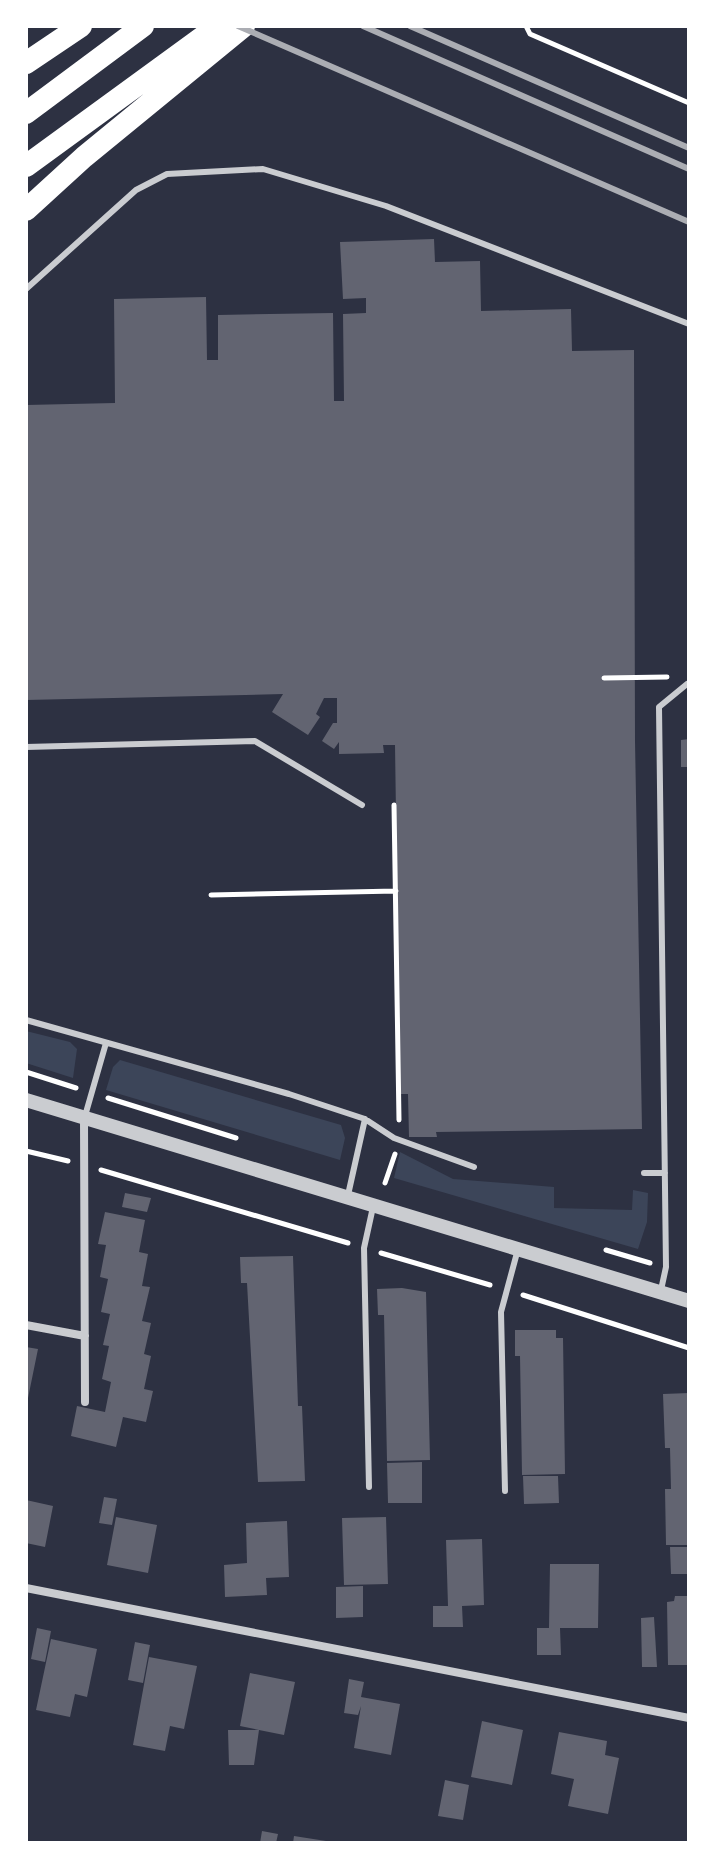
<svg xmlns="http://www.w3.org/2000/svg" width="715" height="1869" viewBox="0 0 715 1869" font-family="'Exo 2',sans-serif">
	<rect width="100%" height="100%" fill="#2d3142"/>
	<!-- green -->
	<path fill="#3c4559" d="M 26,1031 L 70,1042 L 77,1049 L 73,1078 L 26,1063 Z
		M 120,1060 L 341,1125 L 345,1138 L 340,1160 L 106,1090 L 113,1067 Z
		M 400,1152 L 453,1179 L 554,1187 L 554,1208 L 632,1210 L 633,1190 L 648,1193 L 647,1222 L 638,1249 L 394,1178 Z"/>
	<!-- building -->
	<path fill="#626471" d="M 434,239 L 435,262 L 480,261 L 481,311 L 571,309 L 572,351 L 634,350 L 635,741 L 642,1129 L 436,1132 L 437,1137 L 409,1137 L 408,1094 L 400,1094 L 395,745 L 383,745 L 384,753 L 339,754 L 339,742 L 334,749 L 322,741 L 333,723 L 337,723 L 337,698 L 324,698 L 316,714 L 320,717 L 308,735 L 272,712 L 283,694 L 26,700 L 26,405 L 115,403 L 114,299 L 206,297 L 207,360 L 218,360 L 218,315 L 333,313 L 334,401 L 344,401 L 343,314 L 366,313 L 366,298 L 343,299 L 340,242 Z
		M 689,739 L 689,767 L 681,767 L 681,740 Z
		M 125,1193 L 151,1198 L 147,1212 L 122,1207 Z
		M 105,1212 L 145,1220 L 139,1252 L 148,1254 L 142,1286 L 150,1287 L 142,1321 L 151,1323 L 144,1354 L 151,1356 L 144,1389 L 153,1391 L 146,1422 L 123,1417 L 116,1447 L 71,1436 L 77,1406 L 105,1412 L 111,1382 L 102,1379 L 109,1346 L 103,1345 L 110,1314 L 101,1312 L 108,1279 L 100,1277 L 106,1245 L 98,1244 Z
		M 293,1256 L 298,1406 L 302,1406 L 305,1481 L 258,1482 L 247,1283 L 241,1283 L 240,1257 Z
		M 402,1288 L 426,1292 L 430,1460 L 387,1461 L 384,1315 L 378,1315 L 377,1289 Z
		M 515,1330 L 556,1330 L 556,1338 L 563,1338 L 565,1474 L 522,1475 L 520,1356 L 515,1356 Z
		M 26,1347 L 38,1349 L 27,1403 L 26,1403 Z
		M 689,1393 L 689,1545 L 666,1545 L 665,1489 L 671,1489 L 670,1448 L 665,1448 L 663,1394 Z
		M 422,1462 L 422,1503 L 388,1503 L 387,1463 Z
		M 523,1476 L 558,1476 L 559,1503 L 524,1504 Z
		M 104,1497 L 117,1499 L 112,1525 L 99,1523 Z
		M 26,1500 L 53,1506 L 45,1547 L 26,1543 Z
		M 116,1517 L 157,1525 L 148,1573 L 107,1565 Z
		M 386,1517 L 388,1584 L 344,1585 L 342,1518 Z
		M 287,1521 L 289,1577 L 266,1578 L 267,1595 L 225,1597 L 224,1565 L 247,1563 L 246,1523 Z
		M 482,1539 L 484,1605 L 462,1606 L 463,1627 L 433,1627 L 433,1606 L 448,1606 L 446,1540 Z
		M 670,1547 L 689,1547 L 689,1574 L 671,1574 Z
		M 550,1564 L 599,1564 L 598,1628 L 560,1628 L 561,1655 L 537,1655 L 537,1628 L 549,1628 Z
		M 363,1586 L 363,1617 L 336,1618 L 336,1587 Z
		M 675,1596 L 689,1596 L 689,1665 L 668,1665 L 667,1602 L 674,1601 Z
		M 654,1617 L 657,1667 L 642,1667 L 641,1618 Z
		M 37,1628 L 51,1631 L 45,1662 L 31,1659 Z
		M 51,1639 L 97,1649 L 87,1697 L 75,1694 L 70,1717 L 36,1710 Z
		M 135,1642 L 150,1645 L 143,1683 L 128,1680 Z
		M 149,1657 L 197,1666 L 184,1729 L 170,1726 L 165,1751 L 133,1745 Z
		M 250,1673 L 295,1682 L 284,1735 L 259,1730 L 254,1765 L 229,1765 L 228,1730 L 259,1730 L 240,1726 Z
		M 349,1679 L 364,1682 L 361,1697 L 400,1704 L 391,1755 L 354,1748 L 361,1706 L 358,1715 L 344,1713 Z
		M 482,1721 L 523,1730 L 512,1785 L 471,1777 Z
		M 559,1732 L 607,1741 L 605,1755 L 619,1758 L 608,1814 L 568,1806 L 574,1779 L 551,1774 Z
		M 445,1780 L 469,1785 L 463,1820 L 438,1816 Z
		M 262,1831 L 278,1834 L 276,1843 L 260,1843 Z
		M 294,1836 L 326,1841 L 326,1843 L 293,1843 Z"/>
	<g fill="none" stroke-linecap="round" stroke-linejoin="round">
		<!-- path -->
		<path stroke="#fff" stroke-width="5" d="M 526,26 L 530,34 L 689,103
			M 604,678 L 667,677
			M 394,805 L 399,1120
			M 211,895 L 396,891
			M 26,1072 L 76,1088
			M 108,1098 L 236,1138
			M 26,1151 L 68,1161
			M 101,1170 L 348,1243
			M 385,1183 L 395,1154
			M 606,1250 L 650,1263
			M 381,1253 L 490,1285
			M 523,1295 L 689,1348"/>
		<!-- service -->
		<path stroke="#caccd0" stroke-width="6" d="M 26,289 L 136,190 L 167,174 L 263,169 L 386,206 L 689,324
			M 26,747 L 255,741 L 362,805
			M 26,1020 L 289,1094 L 365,1119 L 394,1138 L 474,1167
			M 85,1116 L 106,1043
			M 644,1173 L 665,1173
			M 348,1195 L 365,1119
			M 661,1290 L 666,1267 L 659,707 L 687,684
			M 369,1487 L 364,1248 L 373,1207
			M 505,1491 L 501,1312 L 518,1249"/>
		<!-- minor -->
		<path stroke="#caccd0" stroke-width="8" d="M 84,1119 L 85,1402
			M 26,1325 L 85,1336
			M 26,1588 L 689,1718"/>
		<!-- tertiary -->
		<path stroke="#caccd0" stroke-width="14" d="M 26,1100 L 689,1301"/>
		<!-- trunk -->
		<path stroke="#fff" stroke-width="22" d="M 26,63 L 81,26
			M 26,113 L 143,26
			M 26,166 L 218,26
			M 26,210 L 84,157 L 244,26"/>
		<!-- rail -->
		<path stroke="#abadb3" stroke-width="6" d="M 238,26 L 689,222
			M 363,26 L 689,169
			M 410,26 L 689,148"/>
	</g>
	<!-- border -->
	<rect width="715" height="1869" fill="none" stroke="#ffffff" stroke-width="56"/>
</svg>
